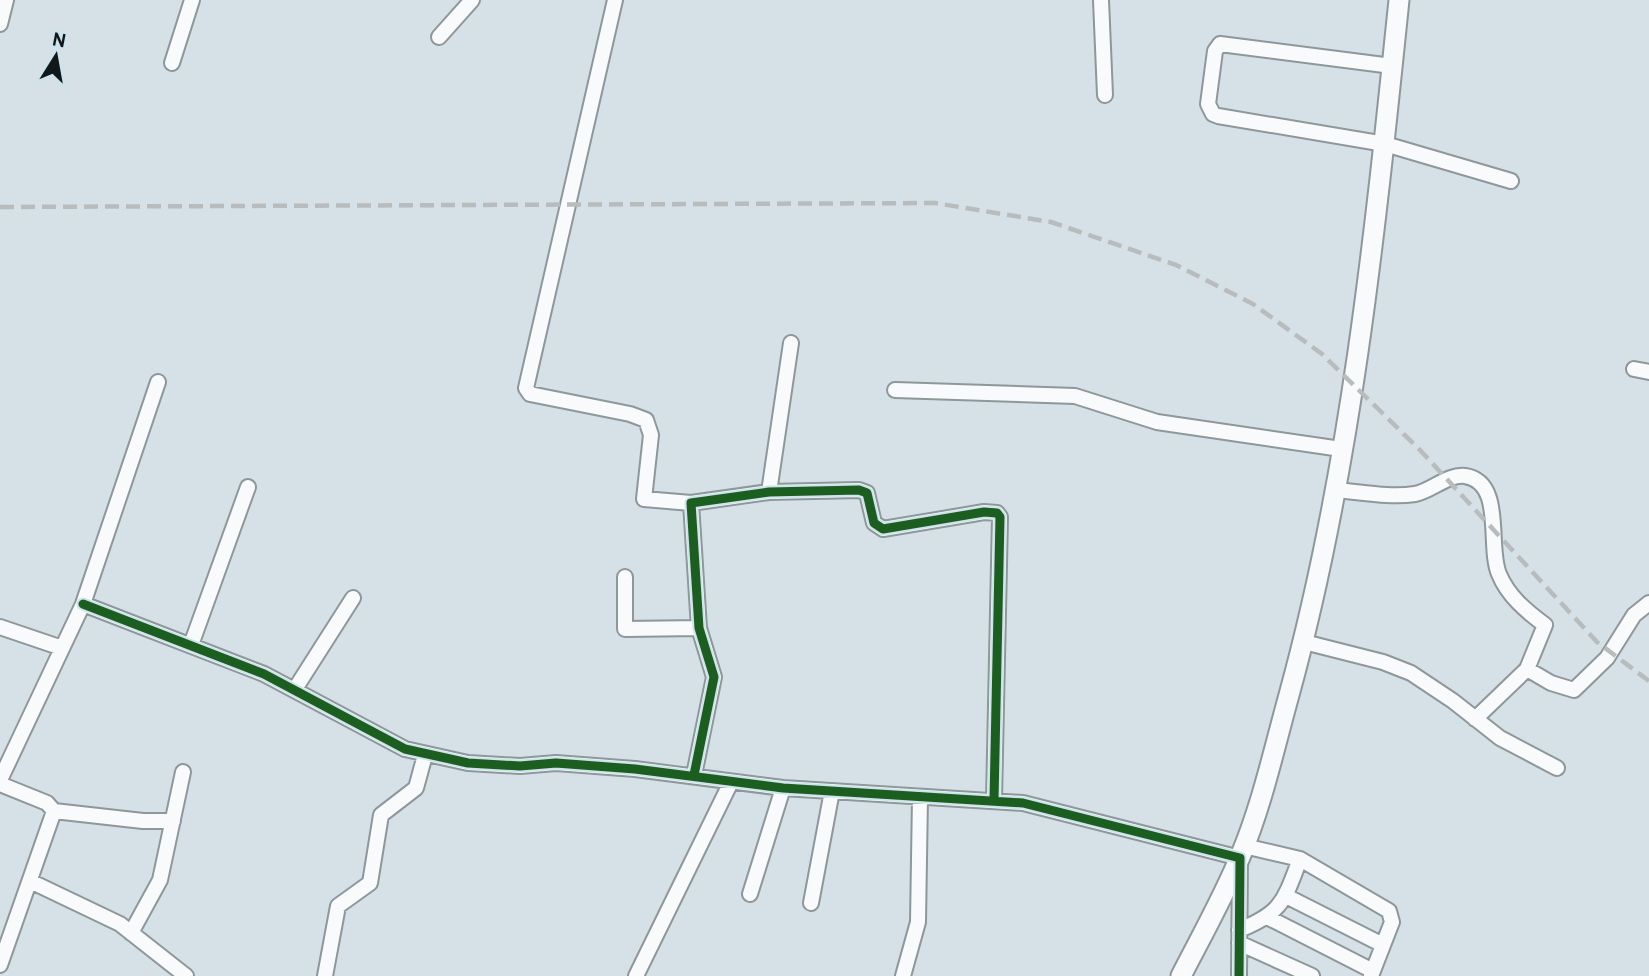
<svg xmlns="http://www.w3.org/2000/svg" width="1649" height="976" viewBox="0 0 1649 976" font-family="Overpass,sans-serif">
	<rect width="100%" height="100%" fill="#d5e1e6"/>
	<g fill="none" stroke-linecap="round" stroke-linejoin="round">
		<defs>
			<path id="minor" d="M 615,0 L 526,388 L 530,394 L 630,414 L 646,420 L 651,435 L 644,499 L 691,503
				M 1101,0 L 1105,95
				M 0,24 L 6,0
				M 439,37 L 472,0
				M 172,63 L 192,0
				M 1392,66 L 1220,44 L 1215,51 L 1208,104 L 1213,114 L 1218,116 L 1385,144 L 1511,181
				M 1634,369 L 1649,372
				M 895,390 L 1075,396 L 1157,422 L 1341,449
				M 1335,490 C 1361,492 1390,498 1415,494 C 1432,491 1447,474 1465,476 C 1505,482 1487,546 1499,574 C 1508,596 1526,611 1545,625 L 1527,669
				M 769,492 L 791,343
				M 625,577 L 625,629 L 699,628
				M 83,604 L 264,674 L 405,749 L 468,763 L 520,766 L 556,763 L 635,769 L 783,788 L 1023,803 L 1240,858 L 1239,976
				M 0,627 L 62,648
				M 1304,642 L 1383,662 L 1411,673 L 1453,701 L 1500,738 L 1557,768
				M 191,645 L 248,487
				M 295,689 L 353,598
				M 1475,719 L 1527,669 L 1551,683 L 1574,690 L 1607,658 L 1634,615 L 1649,603
				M 694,775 L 714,677 L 699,628 L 691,503 L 769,492 L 859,490 L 867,493 L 874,523 L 883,529 L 984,512 L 997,513 L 1000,517 L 994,800
				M 0,780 L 83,604 L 158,382
				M 0,784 L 47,803 L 54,811 L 0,965
				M 54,811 L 143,821 L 173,821
				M 1244,846 L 1300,859 L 1389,911 L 1392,922 L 1371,976
				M 30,881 L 120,924 L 186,976
				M 750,894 L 783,788
				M 1286,896 L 1383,945
				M 811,903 L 832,791
				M 1269,918 L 1373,971
				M 1239,930 C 1282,913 1284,901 1300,859
				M 131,933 L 160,880 L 183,772
				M 1239,943 L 1312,976
				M 325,976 L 338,906 L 370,883 L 381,815 L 416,788 L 425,755
				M 636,976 L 731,782
				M 903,976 L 918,922 L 920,797"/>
			<path id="major" d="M 1181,976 C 1201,937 1223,898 1240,857 C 1262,805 1274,749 1289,695 C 1351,469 1375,233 1399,0"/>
		</defs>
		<!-- minor casing -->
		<use href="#minor" stroke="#8e979a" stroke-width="18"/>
		<!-- major casing -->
		<use href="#major" stroke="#8e979a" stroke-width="23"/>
		<!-- minor -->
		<use href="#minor" stroke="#f9fafb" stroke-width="14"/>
		<!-- major -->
		<use href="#major" stroke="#f9fafb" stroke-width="19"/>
		<!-- rail -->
		<path stroke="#b9bcbd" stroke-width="4.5" stroke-dasharray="14 7" stroke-linecap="butt" d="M 0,207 L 935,203 L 1051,222 L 1176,265 L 1253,304 L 1322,354 L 1420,450 L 1597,642 L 1649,681"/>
		<defs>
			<path id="cycleway" d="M 83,604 L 264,674 L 405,749 L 468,763 L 520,766 L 556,763 L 635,769 L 783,788 L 1023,803 L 1240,858 L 1239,976
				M 694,775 L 714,677 L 699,628 L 691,503 L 769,492 L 859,490 L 867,493 L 874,523 L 883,529 L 984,512 L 997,513 L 1000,517 L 994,800"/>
		</defs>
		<!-- cycleway casing -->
		<use href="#cycleway" stroke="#cee4ed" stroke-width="13"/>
		<!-- cycleway -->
		<use href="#cycleway" stroke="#1b5e20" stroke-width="9"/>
	</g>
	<!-- north arrow -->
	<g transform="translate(56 56) rotate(11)" stroke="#cee4ed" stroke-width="5" paint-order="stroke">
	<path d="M0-5L12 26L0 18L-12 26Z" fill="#10181b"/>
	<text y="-10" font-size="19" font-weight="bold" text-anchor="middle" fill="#10181b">N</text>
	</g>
</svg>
